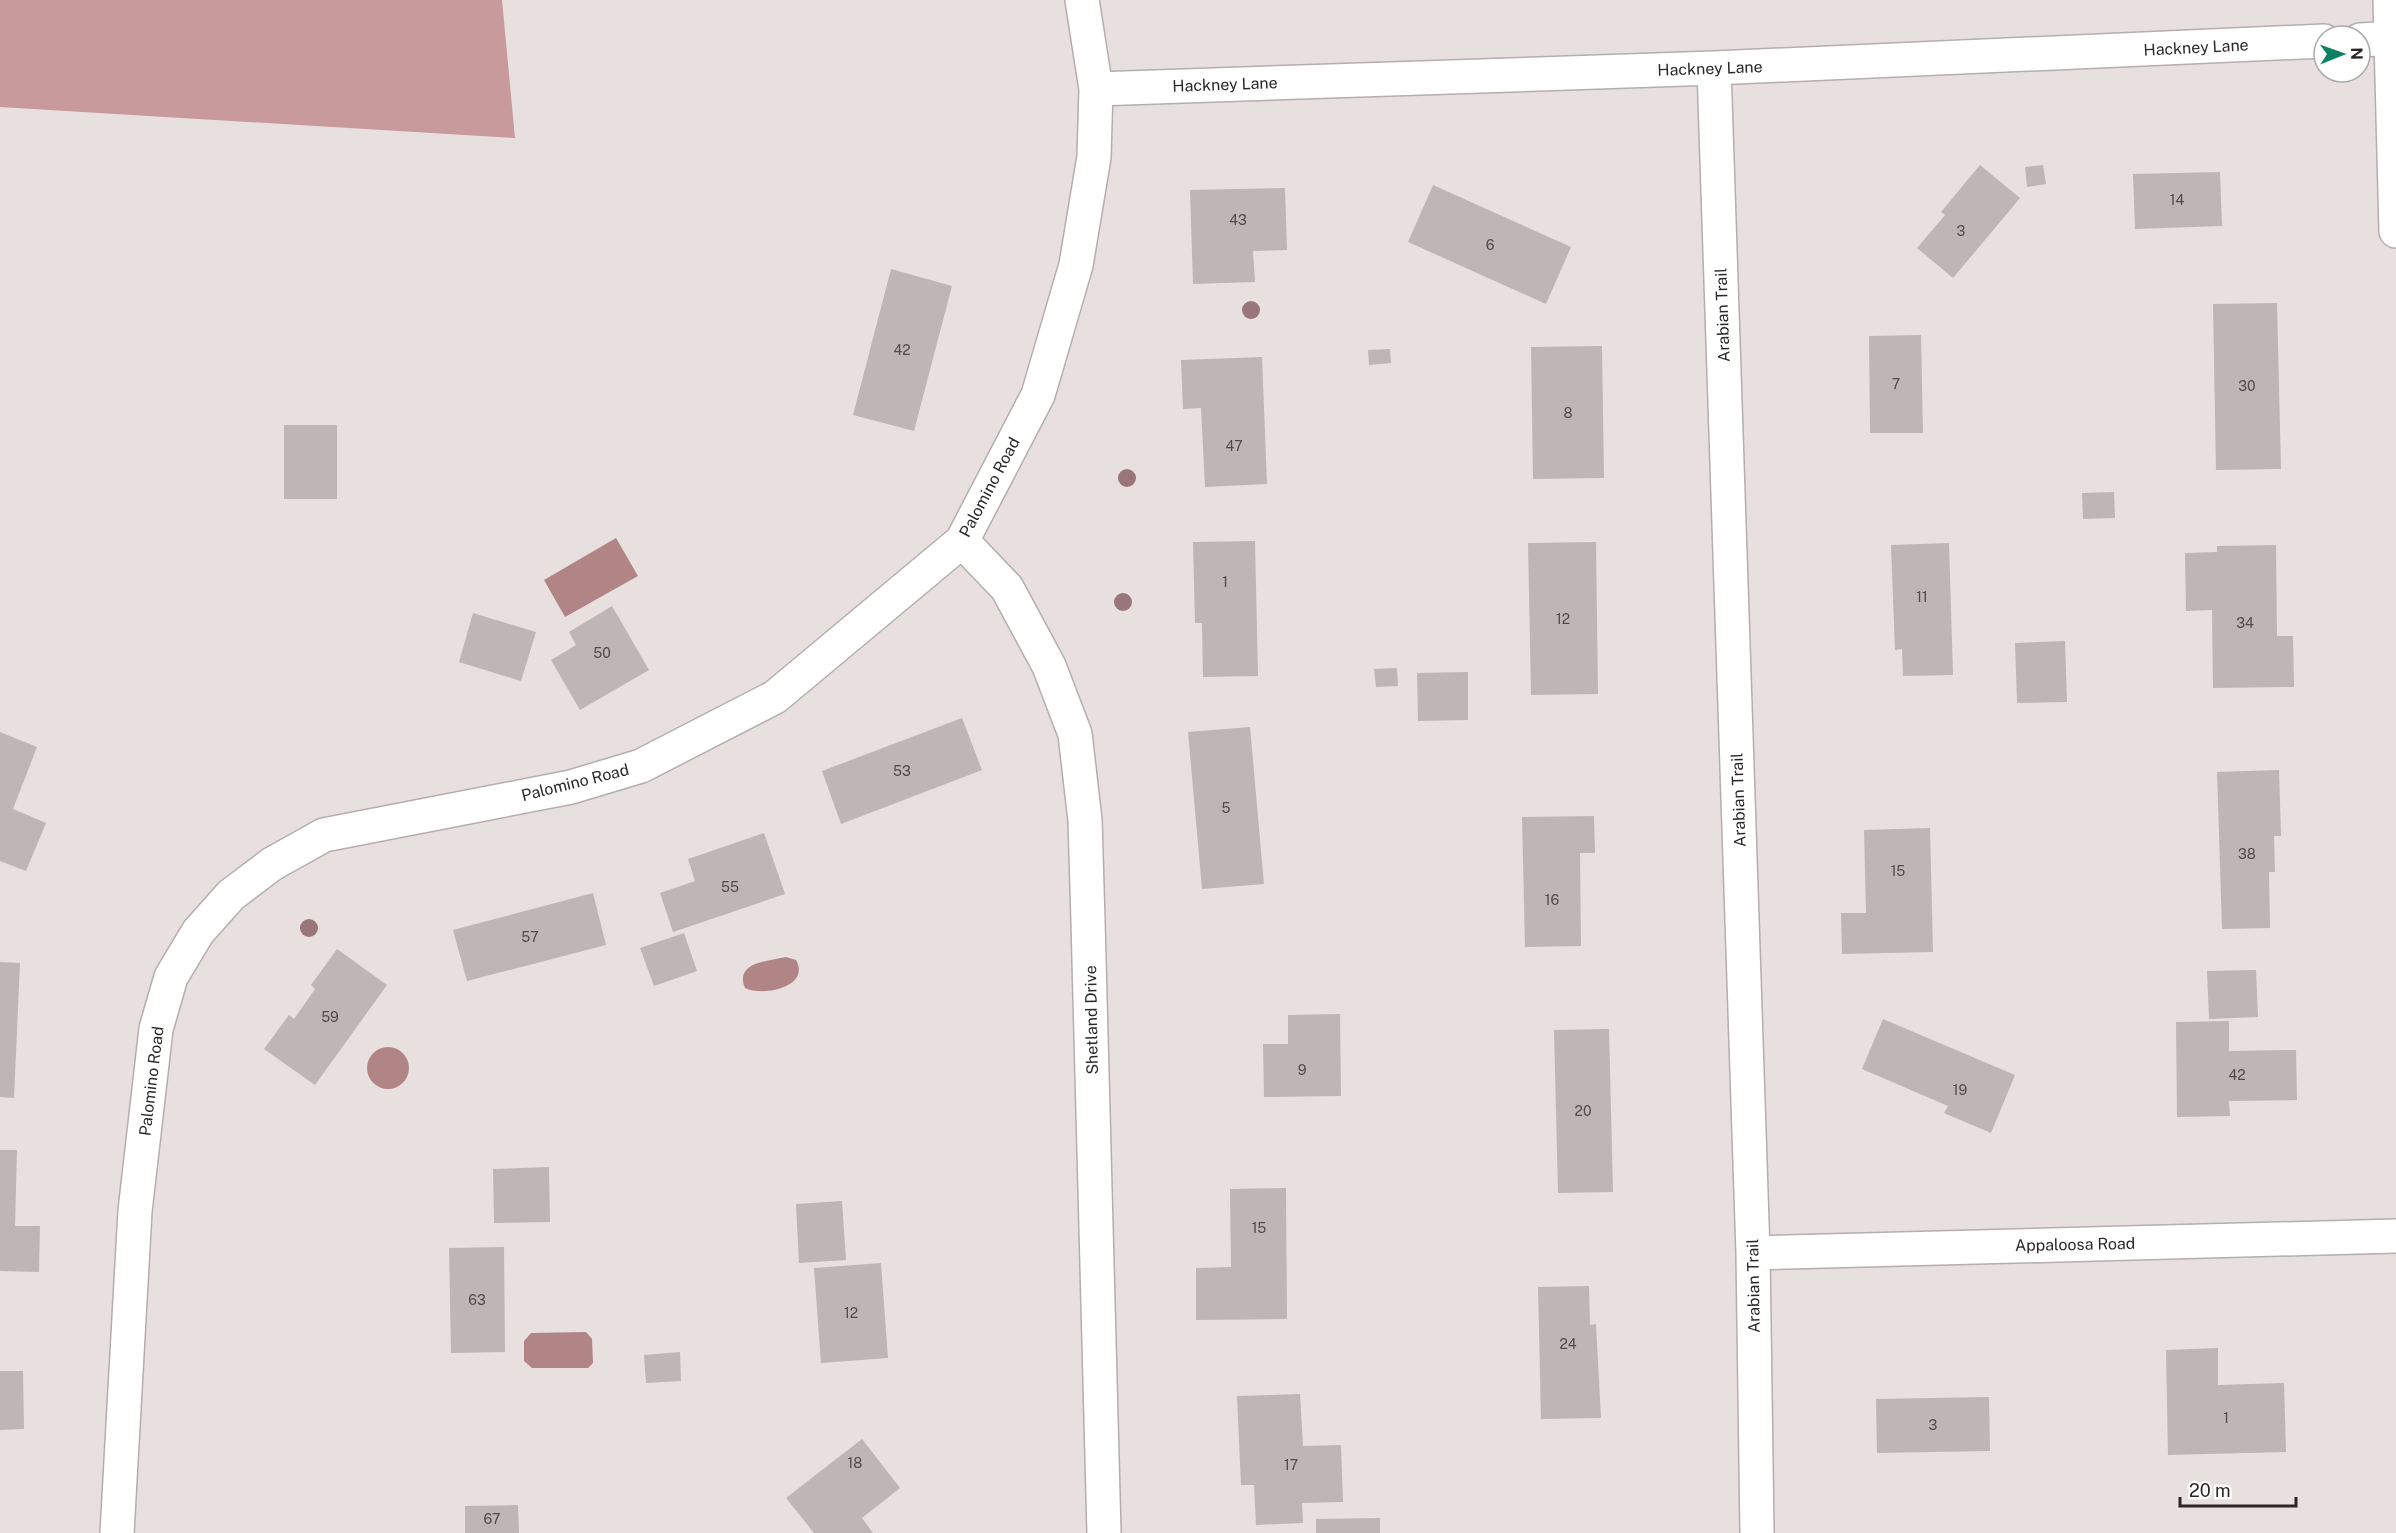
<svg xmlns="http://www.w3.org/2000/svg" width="2396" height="1533" viewBox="0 0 2396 1533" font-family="'Public Sans',sans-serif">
	<rect width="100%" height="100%" fill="#e8dfdf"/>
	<!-- forest -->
	<path fill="#c89a9b" d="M 0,0 L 502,0 L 515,138 L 0,107 Z"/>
	<!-- water -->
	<path fill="#b18586" d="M 616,538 L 638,576 L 565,617 L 544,580 Z
		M 786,957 L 796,960 C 811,987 763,997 745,988 C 734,962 769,961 786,957 Z
		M367 1068a21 21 0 1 1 42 0a21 21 0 1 1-42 0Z
		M 586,1332 L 592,1339 L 593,1363 L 588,1368 L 532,1368 L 524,1361 L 524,1341 L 531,1333 Z"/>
	<!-- building -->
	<path fill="#beb5b5" d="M 1980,165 L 2020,198 L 1953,278 L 1917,248 L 1945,215 L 1941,212 Z
		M 2043,165 L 2046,184 L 2027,187 L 2025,167 Z
		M 2220,172 L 2222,226 L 2135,229 L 2133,174 Z
		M 1433,185 L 1571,247 L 1546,304 L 1408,242 Z
		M 1285,188 L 1287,250 L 1253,251 L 1255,282 L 1193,284 L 1190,190 Z
		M 891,269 L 952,286 L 914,431 L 853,415 Z
		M 2277,303 L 2281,469 L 2216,470 L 2213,304 Z
		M 1921,335 L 1923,433 L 1870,433 L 1869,336 Z
		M 1602,346 L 1604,478 L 1533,479 L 1531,347 Z
		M 1390,349 L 1391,363 L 1369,365 L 1368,350 Z
		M 1262,357 L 1267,484 L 1205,487 L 1201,408 L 1183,409 L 1181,360 Z
		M 284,425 L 337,425 L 337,499 L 284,499 Z
		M 2114,492 L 2115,518 L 2083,519 L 2082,493 Z
		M 1255,541 L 1258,676 L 1203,677 L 1202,623 L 1195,623 L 1193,542 Z
		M 1596,542 L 1598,694 L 1531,695 L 1528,543 Z
		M 1949,543 L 1953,675 L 1903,676 L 1902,649 L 1895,650 L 1891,545 Z
		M 2276,545 L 2277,636 L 2293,636 L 2294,687 L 2213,688 L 2212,610 L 2186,611 L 2185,553 L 2217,552 L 2217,546 Z
		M 612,606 L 649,670 L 580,710 L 551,660 L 576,645 L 569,632 Z
		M 473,613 L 536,632 L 521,681 L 459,662 Z
		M 2065,641 L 2067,702 L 2017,703 L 2015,643 Z
		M 1397,668 L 1398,686 L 1376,687 L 1374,669 Z
		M 1468,672 L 1468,720 L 1418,721 L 1417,673 Z
		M 962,718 L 982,770 L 841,824 L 822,771 Z
		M 1250,727 L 1264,884 L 1202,889 L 1188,732 Z
		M 0,732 L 37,747 L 13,809 L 46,823 L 26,871 L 0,861 Z
		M 2279,770 L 2281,836 L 2274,836 L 2275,872 L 2269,872 L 2270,928 L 2222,929 L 2217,772 Z
		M 1594,816 L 1595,853 L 1580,853 L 1581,946 L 1525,947 L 1522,817 Z
		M 1930,828 L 1933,952 L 1842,954 L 1841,913 L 1866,913 L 1864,830 Z
		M 764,833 L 785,894 L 673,932 L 660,893 L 695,881 L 688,859 Z
		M 593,893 L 606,945 L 467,981 L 453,930 Z
		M 684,933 L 697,971 L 654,986 L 640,948 Z
		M 337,949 L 387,985 L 315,1085 L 264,1049 L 289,1015 L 294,1019 L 315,989 L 311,985 Z
		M 0,962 L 20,963 L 14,1098 L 0,1097 Z
		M 2256,970 L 2258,1017 L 2209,1019 L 2207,971 Z
		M 1340,1014 L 1341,1096 L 1264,1097 L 1263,1044 L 1288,1044 L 1288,1015 Z
		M 1883,1019 L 2015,1075 L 1991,1133 L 1944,1113 L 1948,1106 L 1862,1069 Z
		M 2229,1021 L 2229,1051 L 2296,1050 L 2297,1100 L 2229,1101 L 2230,1116 L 2177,1117 L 2176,1022 Z
		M 1609,1029 L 1613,1192 L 1558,1193 L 1554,1030 Z
		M 0,1150 L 17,1150 L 15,1226 L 40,1226 L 39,1272 L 0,1271 Z
		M 549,1167 L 550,1222 L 494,1223 L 493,1169 Z
		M 1286,1188 L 1287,1319 L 1196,1320 L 1196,1268 L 1231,1267 L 1230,1189 Z
		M 842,1201 L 846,1260 L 799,1263 L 796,1204 Z
		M 504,1247 L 505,1352 L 451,1353 L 449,1248 Z
		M 881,1263 L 888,1358 L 821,1363 L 814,1268 Z
		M 1589,1286 L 1590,1325 L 1596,1324 L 1601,1418 L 1541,1419 L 1538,1287 Z
		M 2218,1348 L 2218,1385 L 2284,1383 L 2286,1452 L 2168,1455 L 2166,1350 Z
		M 680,1352 L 681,1381 L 646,1383 L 644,1355 Z
		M 0,1371 L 23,1371 L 24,1429 L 0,1430 Z
		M 1300,1394 L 1303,1446 L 1341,1445 L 1343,1502 L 1302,1503 L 1303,1523 L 1256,1525 L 1254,1485 L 1241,1485 L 1237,1396 Z
		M 1989,1397 L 1990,1451 L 1877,1453 L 1876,1399 Z
		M 862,1439 L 900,1488 L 862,1518 L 873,1533 L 814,1533 L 786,1498 Z
		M 518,1505 L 519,1533 L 465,1533 L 465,1506 Z
		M 1380,1518 L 1380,1533 L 1316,1533 L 1316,1519 Z"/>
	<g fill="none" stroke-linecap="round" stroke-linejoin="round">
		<defs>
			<path id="minor" d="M 2390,0 L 2396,231
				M 2360,40 L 2396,38
				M 1714,68 L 1753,1253 L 1757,1533
				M 1096,89 L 1714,68 L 2324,41
				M 962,541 L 1007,588 L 1049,666 L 1075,734 L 1085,820 L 1088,921 L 1104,1533
				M 1753,1253 L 2396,1236
				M 117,1533 L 135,1211 L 156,1029 L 171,977 L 198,932 L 231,895 L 272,864 L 324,835 L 571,787 L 641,766 L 775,697 L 962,541 L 1038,395 L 1076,265 L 1094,157 L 1096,89 L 1082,0"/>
		</defs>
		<!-- minor casing -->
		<use href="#minor" stroke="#b6adad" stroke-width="36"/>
		<!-- minor -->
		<use href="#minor" stroke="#fff" stroke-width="33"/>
	</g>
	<!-- trees -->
	<g fill="#9a7679">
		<circle cx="1251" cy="310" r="9"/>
		<circle cx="1127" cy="478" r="9"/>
		<circle cx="1123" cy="602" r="9"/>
		<circle cx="309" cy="928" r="9"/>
	</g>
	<g text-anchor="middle" stroke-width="4.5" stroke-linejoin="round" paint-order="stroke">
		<!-- number labels -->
		<g font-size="14" fill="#504a4a">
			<text x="2177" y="205">14</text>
			<text x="1238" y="225">43</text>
			<text x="1961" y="236">3</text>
			<text x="1490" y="250">6</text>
			<text x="902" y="355">42</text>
			<text x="1896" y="389">7</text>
			<text x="2247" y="391">30</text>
			<text x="1568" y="418">8</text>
			<text x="1234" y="451">47</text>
			<text x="1225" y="587">1</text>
			<text x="1922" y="602">11</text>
			<text x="1563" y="624">12</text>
			<text x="2245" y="628">34</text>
			<text x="602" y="658">50</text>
			<text x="902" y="776">53</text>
			<text x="1226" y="813">5</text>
			<text x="2247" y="859">38</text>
			<text x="1898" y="876">15</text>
			<text x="730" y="892">55</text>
			<text x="1552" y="905">16</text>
			<text x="530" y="942">57</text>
			<text x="330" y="1022">59</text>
			<text x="1302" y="1075">9</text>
			<text x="2237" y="1080">42</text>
			<text x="1960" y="1095">19</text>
			<text x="1583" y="1116">20</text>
			<text x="1259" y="1233">15</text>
			<text x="477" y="1305">63</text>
			<text x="851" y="1318">12</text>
			<text x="1568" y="1349">24</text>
			<text x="2226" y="1423">1</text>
			<text x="1933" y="1430">3</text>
			<text x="855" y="1468">18</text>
			<text x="1291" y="1470">17</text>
			<text x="492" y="1524">67</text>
		</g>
		<!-- street labels -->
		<g font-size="16" fill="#2b2727" stroke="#fff">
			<text transform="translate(2196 47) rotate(-3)" y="6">Hackney Lane</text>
			<text transform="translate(1710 68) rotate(-2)" y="6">Hackney Lane</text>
			<text transform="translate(1225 84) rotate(-2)" y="6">Hackney Lane</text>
			<text transform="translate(1722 315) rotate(-92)" y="6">Arabian Trail</text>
			<text transform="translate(989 487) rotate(-62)" y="6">Palomino Road</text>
			<text transform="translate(575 782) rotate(-14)" y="6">Palomino Road</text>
			<text transform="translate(1738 800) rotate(-92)" y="6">Arabian Trail</text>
			<text transform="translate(1091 1020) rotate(-91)" y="6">Shetland Drive</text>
			<text transform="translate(151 1081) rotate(-83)" y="6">Palomino Road</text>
			<text transform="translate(2075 1244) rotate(-1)" y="6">Appaloosa Road</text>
			<text transform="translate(1753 1286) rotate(-91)" y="6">Arabian Trail</text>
		</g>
	</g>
	<!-- north arrow -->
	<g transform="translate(2342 54) rotate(89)"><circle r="28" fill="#ffffff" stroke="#aaa9a9" stroke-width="1.5"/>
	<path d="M0-4.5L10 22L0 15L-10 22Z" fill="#0a8261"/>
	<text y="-9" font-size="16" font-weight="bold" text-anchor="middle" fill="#2b2727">N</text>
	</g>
	<!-- scale -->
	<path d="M2180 1497v9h116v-9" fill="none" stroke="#2b2727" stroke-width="3"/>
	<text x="2189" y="1497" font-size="18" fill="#2b2727" stroke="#ffffff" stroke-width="4.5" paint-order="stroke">20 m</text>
</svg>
